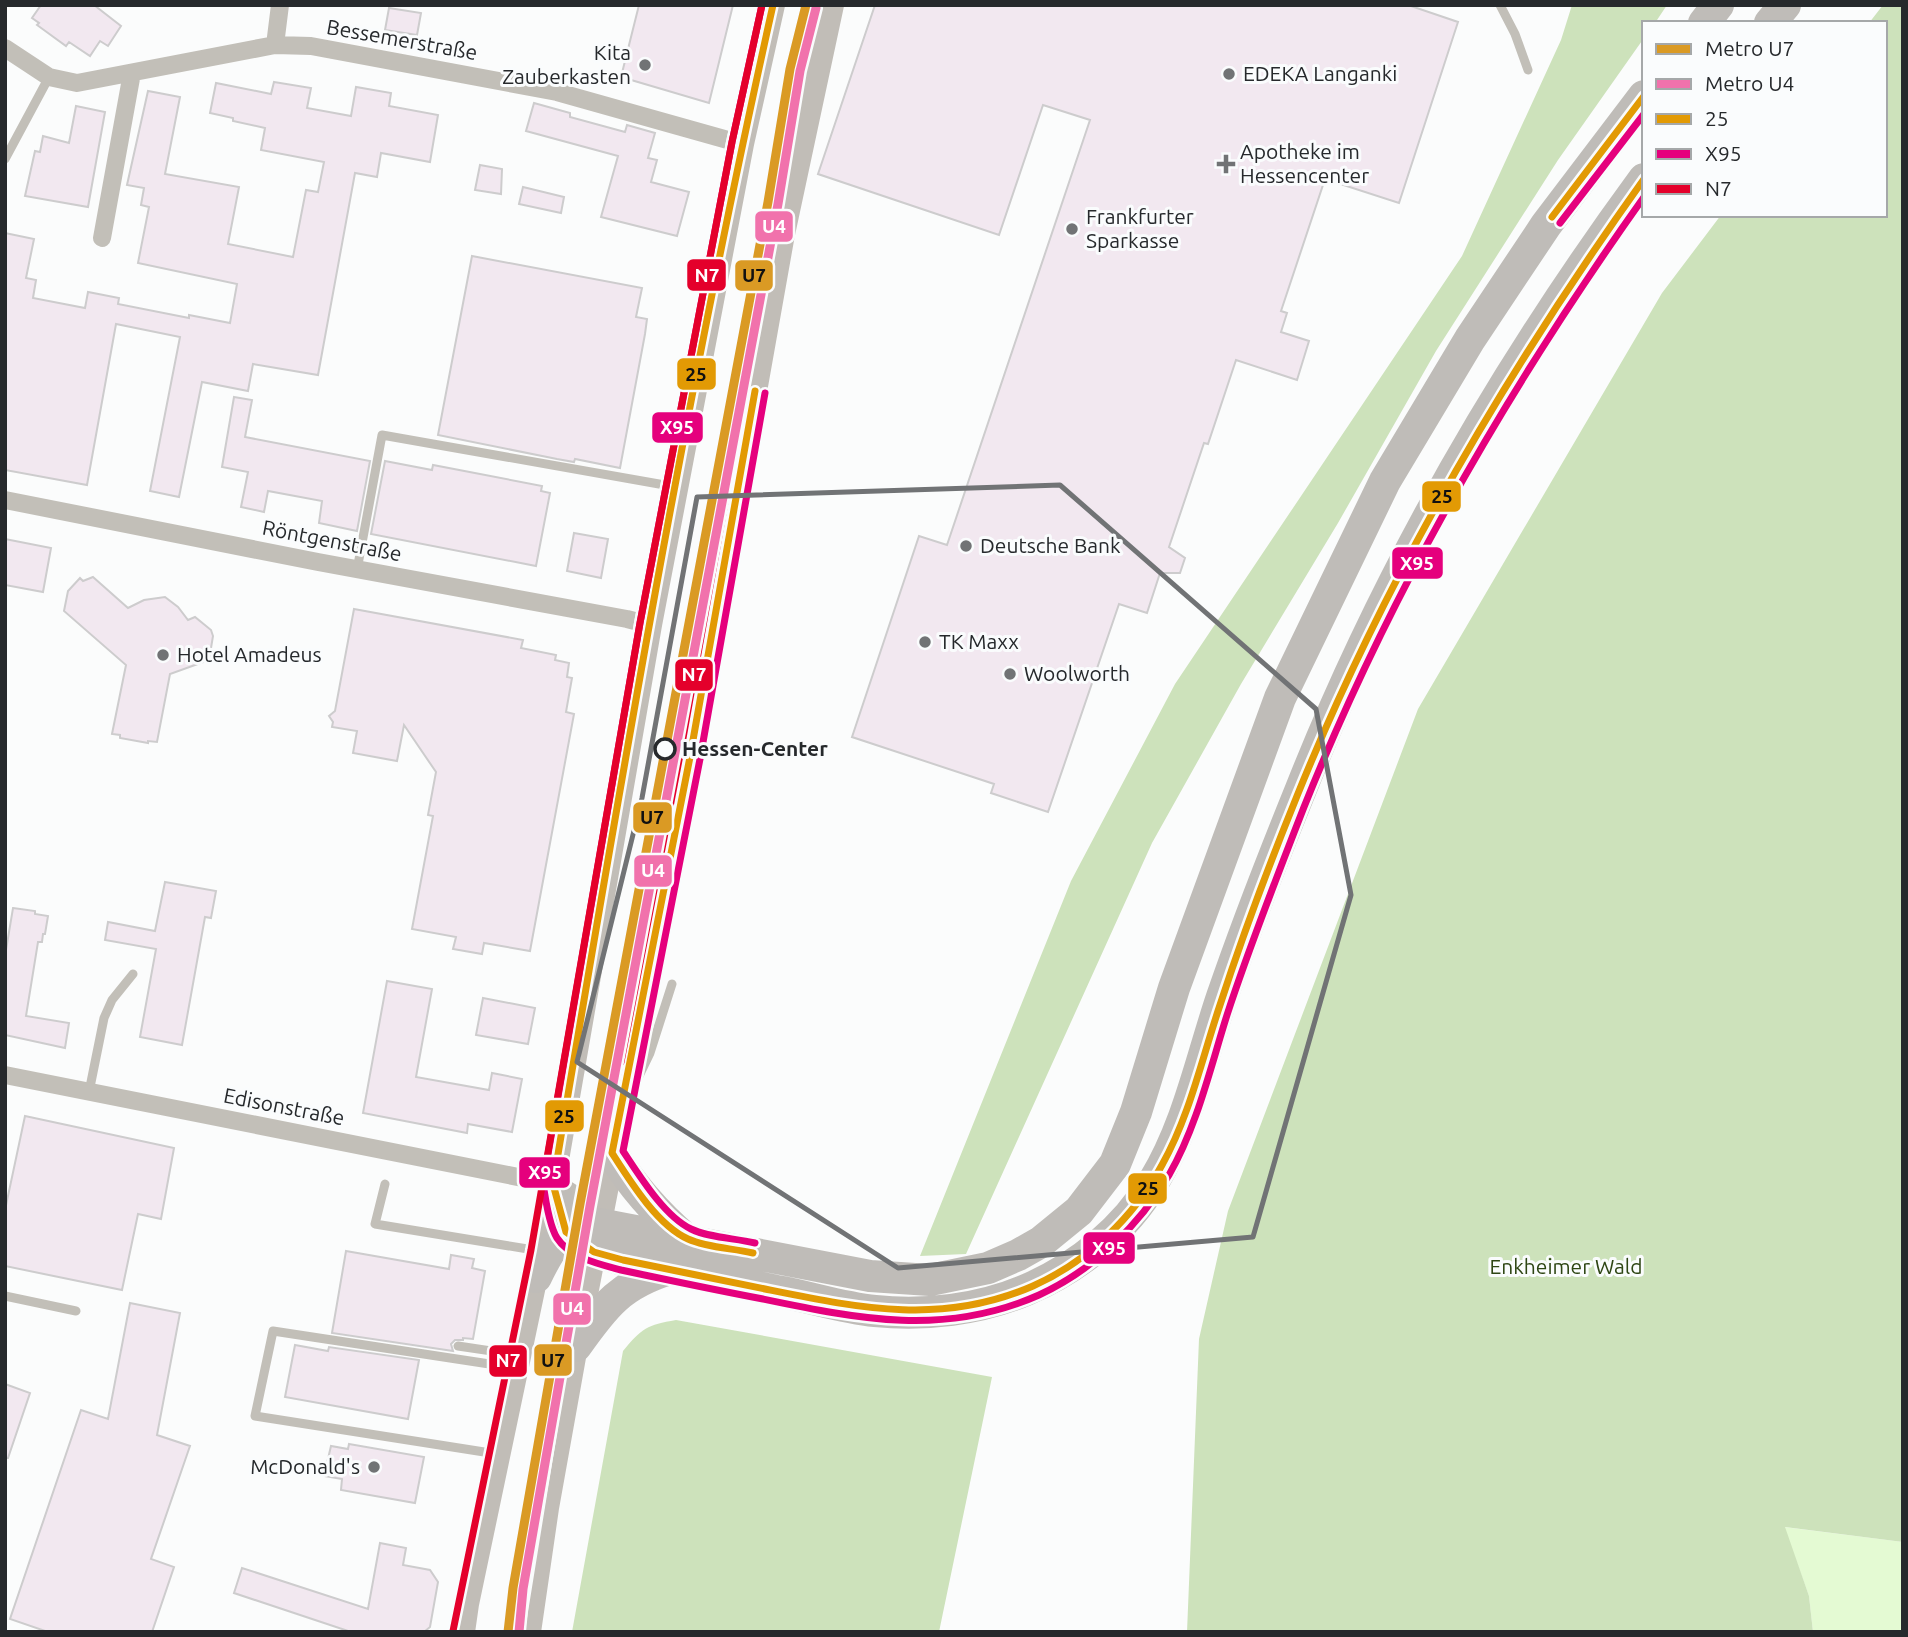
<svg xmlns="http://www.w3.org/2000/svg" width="1908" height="1637" viewBox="0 0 1908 1637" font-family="Ubuntu,sans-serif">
	<rect width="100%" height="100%" fill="#fbfcfc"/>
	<!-- green -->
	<path fill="#e4fad3" d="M 1784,1527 L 1903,1542 L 1903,1632 L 1813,1632 L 1809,1596 Z"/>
	<!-- forest -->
	<path fill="#cde2bb" d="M 1572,5 L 1667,5 L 1655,23 L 1644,23 L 1644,38 L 1558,160 L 1436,351 L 1338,523 L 1241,684 L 1152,843 L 966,1254 L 920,1256 L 1071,881 L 1175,684 L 1462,256 L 1561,40 Z
		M 1883,5 L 1903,5 L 1903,1542 L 1785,1527 L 1809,1596 L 1813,1632 L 1187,1632 L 1199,1339 L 1228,1211 L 1418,709 L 1662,293 L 1721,215 L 1885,215 L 1885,23 L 1869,23 Z
		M 676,1320 L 992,1377 L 939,1632 L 572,1632 L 623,1351 C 642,1328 647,1325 676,1320 Z"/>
	<!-- building -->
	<path fill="#f2e8f0" stroke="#cdcccd" stroke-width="2" d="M 41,5 L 94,5 L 121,26 L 108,46 L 100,41 L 90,56 L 69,42 L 66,46 L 37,25 L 39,23 L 32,18 Z
		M 639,5 L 733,5 L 709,103 L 621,77 Z
		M 875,5 L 1408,5 L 1458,22 L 1399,203 L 1325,179 L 1281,311 L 1287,313 L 1281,332 L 1309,341 L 1297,380 L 1236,360 L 1208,444 L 1204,443 L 1169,547 L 1185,558 L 1180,573 L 1160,573 L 1147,613 L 1119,604 L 1048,812 L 991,793 L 994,784 L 852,737 L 919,536 L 947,545 L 1090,120 L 1043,105 L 999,235 L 818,174 Z
		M 389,8 L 421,13 L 417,35 L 385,30 Z
		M 274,82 L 311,88 L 307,108 L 351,116 L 356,87 L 391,93 L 389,106 L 438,115 L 430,162 L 381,153 L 377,177 L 355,173 L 318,375 L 253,364 L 248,391 L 202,382 L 179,497 L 150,491 L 180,337 L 116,324 L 87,485 L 5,470 L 5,233 L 34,239 L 26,278 L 36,280 L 33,298 L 85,308 L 88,292 L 119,298 L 118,304 L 189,318 L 189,315 L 230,323 L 237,284 L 138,263 L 149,207 L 141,205 L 144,188 L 127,185 L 148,91 L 180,97 L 165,174 L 239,187 L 228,244 L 293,257 L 306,190 L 318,192 L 324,162 L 261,150 L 265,128 L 233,121 L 233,118 L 210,113 L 216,83 L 271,94 Z
		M 534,103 L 570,113 L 570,117 L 625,132 L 627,125 L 655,133 L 648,158 L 657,160 L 651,182 L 689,192 L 677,236 L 601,217 L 618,156 L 526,131 Z
		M 76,106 L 105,112 L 88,207 L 25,196 L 35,151 L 40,152 L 43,136 L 69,143 Z
		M 480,165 L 502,169 L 501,194 L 475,190 Z
		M 523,187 L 564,197 L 561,213 L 519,204 Z
		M 472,256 L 642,288 L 636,317 L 647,319 L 645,334 L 620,468 L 575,459 L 574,462 L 557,459 L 438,435 Z
		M 234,397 L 252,400 L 245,437 L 370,461 L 357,531 L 319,523 L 322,501 L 268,491 L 264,512 L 241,507 L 248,472 L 222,467 Z
		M 385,461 L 432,470 L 433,465 L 542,486 L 541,491 L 550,493 L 536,566 L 371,534 Z
		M 574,533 L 608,539 L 601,578 L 567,571 Z
		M 5,539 L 51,548 L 43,592 L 5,585 Z
		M 93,577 L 128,608 L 144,600 L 165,597 L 178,607 L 188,620 L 195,617 L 211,630 L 213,636 L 209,660 L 170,674 L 157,742 L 148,741 L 148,743 L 120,738 L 120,735 L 112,734 L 126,665 L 64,611 L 68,591 L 80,578 L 83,581 Z
		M 354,609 L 523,640 L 521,648 L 556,655 L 555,660 L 569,663 L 567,677 L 572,678 L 566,712 L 574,714 L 530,951 L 484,943 L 482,954 L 453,949 L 456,937 L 412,929 L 433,816 L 428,815 L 436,772 L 404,725 L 397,761 L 353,753 L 357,731 L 332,727 L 333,722 L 329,716 L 335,711 Z
		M 165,882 L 216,891 L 211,918 L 205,917 L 182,1045 L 140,1037 L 156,949 L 105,940 L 108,922 L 155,931 Z
		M 13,908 L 35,911 L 35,914 L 48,916 L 45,934 L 43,934 L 42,942 L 38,942 L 26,1016 L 69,1023 L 65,1048 L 5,1035 L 5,956 Z
		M 387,981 L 432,989 L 416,1077 L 489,1090 L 492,1073 L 522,1079 L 512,1132 L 468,1124 L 467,1133 L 363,1113 Z
		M 483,998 L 535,1008 L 528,1044 L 476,1035 Z
		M 25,1116 L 174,1148 L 161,1219 L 138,1214 L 122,1290 L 5,1266 L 5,1210 Z
		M 346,1251 L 449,1269 L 451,1255 L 474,1259 L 472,1268 L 485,1271 L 473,1339 L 463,1338 L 463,1340 L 455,1340 L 451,1344 L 453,1351 L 332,1333 Z
		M 130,1303 L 180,1313 L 157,1435 L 190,1446 L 151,1559 L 174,1567 L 152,1632 L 48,1632 L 10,1619 L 81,1410 L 108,1419 Z
		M 295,1345 L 328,1351 L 329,1347 L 419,1360 L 408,1419 L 285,1397 Z
		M 5,1384 L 30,1393 L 8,1458 L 5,1458 Z
		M 349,1444 L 424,1457 L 415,1503 L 341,1490 L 342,1479 L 324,1476 L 331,1446 L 348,1449 Z
		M 380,1543 L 406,1548 L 403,1565 L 430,1570 L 438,1582 L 430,1627 L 424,1632 L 351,1632 L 234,1593 L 242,1568 L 368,1609 Z"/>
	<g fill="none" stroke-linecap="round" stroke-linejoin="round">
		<!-- service -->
		<path stroke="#c2bfb8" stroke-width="9" d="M 1500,5 L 1515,34 L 1528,70
			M 5,159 L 49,77
			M 357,570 L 382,435 L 676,487
			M 638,1078 L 650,1053 L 672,984
			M 89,1092 L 104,1018 L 112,1000 L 133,974
			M 385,1184 L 375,1224 L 540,1251
			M 5,1296 L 76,1311
			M 458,1346 L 518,1355
			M 497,1454 L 255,1416 L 273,1331 L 516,1368"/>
		<!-- minor -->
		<path stroke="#c2bfb8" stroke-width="18" d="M 275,45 L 280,5
			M 5,48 L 49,77 L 77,83 L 275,45 L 311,46 L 557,92 L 742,144
			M 102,238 L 132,73
			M 5,500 L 318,562 L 627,619 L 650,625
			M 5,1075 L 553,1184"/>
		<!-- secondary -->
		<path stroke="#c1bdb7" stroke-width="24" d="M 553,1184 L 573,1197 L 599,1224
			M 463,1632 L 467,1604 L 541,1252 L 650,625 L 742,144 L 773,5
			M 529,1632 L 547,1508 L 576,1346 L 690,757 L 783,234 L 832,5"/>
		<!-- motorway -->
		<path stroke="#bfbcb8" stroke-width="32" d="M 1704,23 L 1718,5
			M 1770,23 L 1785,5
			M 612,1153 C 632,1186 657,1214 686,1239
			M 553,1184 C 566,1239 567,1244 623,1260 C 677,1269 729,1281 782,1292 C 813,1298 844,1308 875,1311 C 925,1316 979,1310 1026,1290 C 1078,1268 1125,1230 1154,1181 C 1188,1125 1201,1059 1222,997 C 1246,927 1273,858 1301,789 C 1387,572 1506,367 1644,179
			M 536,1277 C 551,1246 561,1226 599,1224 L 870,1276 L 930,1280 L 988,1268 L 1018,1255 L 1041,1242 L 1079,1211 L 1115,1164 L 1136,1112 L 1174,988 L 1280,698 L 1385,481 L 1470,339 L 1546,225 L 1644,96
			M 576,1346 C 605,1305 621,1284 670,1269"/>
		<defs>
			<path id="bus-1" d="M 773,5 C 686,395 619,790 553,1184 L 566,1232 L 594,1252 L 623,1260 C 670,1270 718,1279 765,1289 C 859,1308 942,1326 1033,1286 C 1087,1262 1134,1217 1162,1165 C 1190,1115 1202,1058 1220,1005 C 1243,934 1269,865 1297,796 C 1386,576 1506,372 1644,179
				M 1552,217 L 1644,96
				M 753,1253 C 732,1248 708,1248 688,1239 C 657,1225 630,1181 612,1153 L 690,757 L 755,391"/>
			<path id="bus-2" d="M 762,5 L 732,142 L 640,623 L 543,1183 C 545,1197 550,1227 557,1238 C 570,1258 599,1264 621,1270 C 668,1280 716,1290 763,1299 C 859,1319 945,1337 1039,1295 C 1093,1270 1139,1226 1169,1175 C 1197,1126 1210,1069 1227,1015 C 1250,945 1277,876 1304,807 C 1391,590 1508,388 1644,197
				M 1560,223 L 1644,114
				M 755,1243 C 734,1238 710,1238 691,1229 C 664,1216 639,1175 623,1151 L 700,759 L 765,393"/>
			<path id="bus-3" d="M 621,1062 L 680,755 L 745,390
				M 519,1630 L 555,1408
				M 453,1631 L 531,1250 L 640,623 L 732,142 L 762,5"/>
		</defs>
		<!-- bus-1 casing -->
		<use href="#bus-1" stroke="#fafcfd" stroke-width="12"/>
		<!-- bus-2 casing -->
		<use href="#bus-2" stroke="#fafcfd" stroke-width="12"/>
		<!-- bus-3 casing -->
		<use href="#bus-3" stroke="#fafcfd" stroke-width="12"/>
		<!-- bus-1 -->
		<use href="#bus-1" stroke="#e29a04" stroke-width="7"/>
		<!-- bus-2 -->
		<use href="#bus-2" stroke="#e5007d" stroke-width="7"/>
		<!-- bus-3 -->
		<use href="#bus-3" stroke="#e4002b" stroke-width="7"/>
		<defs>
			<path id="metro-1" d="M 508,1632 L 513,1588 L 580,1204 L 768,202 L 790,69 L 806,5"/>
			<path id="metro-2" d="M 519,1632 L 523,1589 L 590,1206 L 778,204 L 800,71 L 816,8"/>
		</defs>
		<!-- metro-1 casing -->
		<use href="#metro-1" stroke="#fafcfd" stroke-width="14"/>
		<!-- metro-2 casing -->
		<use href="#metro-2" stroke="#fafcfd" stroke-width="14"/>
		<!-- metro-1 -->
		<use href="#metro-1" stroke="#da9a24" stroke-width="9"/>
		<!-- metro-2 -->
		<use href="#metro-2" stroke="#f172ac" stroke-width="9"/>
	</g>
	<!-- marked area -->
	<path fill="none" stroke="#717375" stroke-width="5" stroke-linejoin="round" d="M 1060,485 L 1316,709 L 1351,895 L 1253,1237 L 898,1268 L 577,1062 L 642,798 L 697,497 Z"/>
	<!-- markers -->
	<g fill="#717375" stroke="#fafcfd" stroke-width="2.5">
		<circle cx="645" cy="65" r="7"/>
		<circle cx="1229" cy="74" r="7"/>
		<path d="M1222.5 153.5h7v7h7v7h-7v7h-7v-7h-7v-7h7z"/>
		<circle cx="1072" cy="229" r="7"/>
		<circle cx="966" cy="546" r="7"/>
		<circle cx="925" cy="642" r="7"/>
		<circle cx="163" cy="655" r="7"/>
		<circle cx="1010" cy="674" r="7"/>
		<circle cx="374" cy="1467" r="7"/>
	</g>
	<circle fill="#fafcfd" stroke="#26292c" stroke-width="3.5" cx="665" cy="749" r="10"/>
	<g text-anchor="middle" stroke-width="6" stroke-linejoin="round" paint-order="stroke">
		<!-- street labels -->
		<g font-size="21" fill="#26292c" stroke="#fafcfd">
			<text transform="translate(402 40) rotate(10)" y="7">Bessemerstraße</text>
			<text transform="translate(332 541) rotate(11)" y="7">Röntgenstraße</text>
			<text transform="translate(284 1107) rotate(11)" y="7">Edisonstraße</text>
		</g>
		<!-- poi labels -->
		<g font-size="21" fill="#26292c" stroke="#fafcfd" text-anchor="start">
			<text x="631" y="60" text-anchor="end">Kita<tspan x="631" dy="24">Zauberkasten</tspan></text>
			<text x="1243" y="81">EDEKA Langanki</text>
			<text x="1240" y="159">Apotheke im<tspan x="1240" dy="24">Hessencenter</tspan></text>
			<text x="1086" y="224">Frankfurter<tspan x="1086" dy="24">Sparkasse</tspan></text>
			<text x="980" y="553">Deutsche Bank</text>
			<text x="939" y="649">TK Maxx</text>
			<text x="177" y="662">Hotel Amadeus</text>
			<text x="1024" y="681">Woolworth</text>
			<text x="360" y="1474" text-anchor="end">McDonald's</text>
		</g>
		<!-- stop labels -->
		<g font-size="21" font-weight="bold" fill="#26292c" stroke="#fafcfd" text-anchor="start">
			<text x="682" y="756">Hessen-Center</text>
		</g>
		<!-- park labels -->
		<g font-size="21" fill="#2e4614" stroke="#fafcfd">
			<text x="1566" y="1274">Enkheimer Wald</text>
		</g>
	</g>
	<g stroke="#fafcfd" stroke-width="2.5">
		<rect x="754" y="210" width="40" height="33" rx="7" fill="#f172ac"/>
		<rect x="686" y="258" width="41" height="34" rx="7" fill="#e4002b"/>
		<rect x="734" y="259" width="40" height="33" rx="7" fill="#da9a24"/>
		<rect x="676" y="357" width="41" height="34" rx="7" fill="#e29a04"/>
		<rect x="651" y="411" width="53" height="33" rx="7" fill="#e5007d"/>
		<rect x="1421" y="480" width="41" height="33" rx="7" fill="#e29a04"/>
		<rect x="1391" y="546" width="53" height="34" rx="7" fill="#e5007d"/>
		<rect x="674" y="658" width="40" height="34" rx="7" fill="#e4002b"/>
		<rect x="632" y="801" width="41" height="33" rx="7" fill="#da9a24"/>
		<rect x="633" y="854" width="40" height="34" rx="7" fill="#f172ac"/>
		<rect x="544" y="1099" width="41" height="34" rx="7" fill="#e29a04"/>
		<rect x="518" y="1156" width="53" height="33" rx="7" fill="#e5007d"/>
		<rect x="1127" y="1172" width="41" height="33" rx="7" fill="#e29a04"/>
		<rect x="1082" y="1231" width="54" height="34" rx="7" fill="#e5007d"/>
		<rect x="552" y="1292" width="40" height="34" rx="7" fill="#f172ac"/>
		<rect x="533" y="1343" width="40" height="34" rx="7" fill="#da9a24"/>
		<rect x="488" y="1344" width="40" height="34" rx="7" fill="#e4002b"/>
	</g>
	<g font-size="19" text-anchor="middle" font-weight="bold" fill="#fff">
		<text x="774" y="233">U4</text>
		<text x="707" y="282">N7</text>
		<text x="677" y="434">X95</text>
		<text x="1417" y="570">X95</text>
		<text x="694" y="681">N7</text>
		<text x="653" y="877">U4</text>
		<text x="545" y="1179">X95</text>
		<text x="1109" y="1255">X95</text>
		<text x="572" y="1315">U4</text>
		<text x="508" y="1367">N7</text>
	</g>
	<g font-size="19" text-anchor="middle" font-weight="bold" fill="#111">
		<text x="754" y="282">U7</text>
		<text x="696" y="381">25</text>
		<text x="1442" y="503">25</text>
		<text x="652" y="824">U7</text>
		<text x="564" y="1123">25</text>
		<text x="1148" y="1195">25</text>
		<text x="553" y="1367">U7</text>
	</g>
	<!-- border -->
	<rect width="1908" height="1637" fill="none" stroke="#26292c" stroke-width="14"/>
	<!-- legend -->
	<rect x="1642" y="21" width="245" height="196" fill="#fafcfd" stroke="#a5a8a9" stroke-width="2"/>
	<rect x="1656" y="44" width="35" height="10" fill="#da9a24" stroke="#a5a8a9" stroke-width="2"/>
	<text x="1705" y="56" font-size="21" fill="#26292c">Metro U7</text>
	<rect x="1656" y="79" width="35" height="10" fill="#f172ac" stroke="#a5a8a9" stroke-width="2"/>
	<text x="1705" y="91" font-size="21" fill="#26292c">Metro U4</text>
	<rect x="1656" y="114" width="35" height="10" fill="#e29a04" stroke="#a5a8a9" stroke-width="2"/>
	<text x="1705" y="126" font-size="21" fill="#26292c">25</text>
	<rect x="1656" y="149" width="35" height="10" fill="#e5007d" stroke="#a5a8a9" stroke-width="2"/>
	<text x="1705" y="161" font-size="21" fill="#26292c">X95</text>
	<rect x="1656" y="184" width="35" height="10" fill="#e4002b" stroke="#a5a8a9" stroke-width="2"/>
	<text x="1705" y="196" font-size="21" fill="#26292c">N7</text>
</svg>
